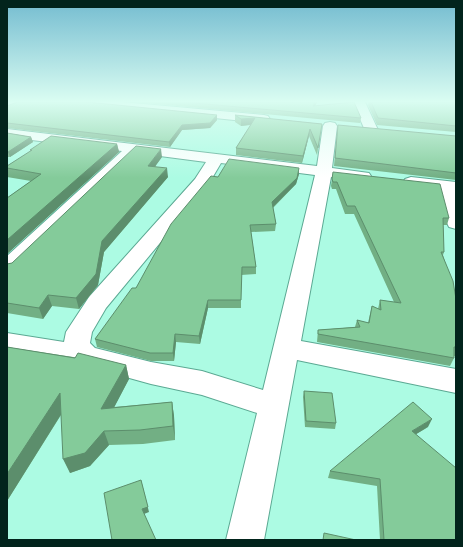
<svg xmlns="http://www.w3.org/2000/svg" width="463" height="547" viewBox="0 0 463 547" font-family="Overpass,sans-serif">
	<rect width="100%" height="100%" fill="#acfbe3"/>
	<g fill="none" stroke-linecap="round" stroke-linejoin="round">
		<defs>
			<path id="minor" d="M 7,102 L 22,102 L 20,104 L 7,110 Z
				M 82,102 L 122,102 L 264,115 L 268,116 L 270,119 L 268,122 L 264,123 L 88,105 L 84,104 Z
				M 353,102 L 365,102 L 378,130 L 376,133 L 366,133 Z
				M 330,122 L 335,123 L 337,126 L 332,168 L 369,173 L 371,176 L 369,179 L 363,181 L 331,177 L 301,341 L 456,369 L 456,393 L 297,360 L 264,540 L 226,540 L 257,413 L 202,395 L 151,384 L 86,366 L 7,353 L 7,333 L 64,342 L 66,332 L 89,297 L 195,179 L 206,162 L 137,153 L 15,273 L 7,275 L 7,256 L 122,151 L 7,137 L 7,129 L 317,166 L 323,126 L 325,123 ZM 221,163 L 315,175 L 263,390 L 202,371 L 151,362 L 95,348 L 90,343 L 92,332 L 106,308 L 208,185 Z
				M 411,177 L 456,182 L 456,229 L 449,227 L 447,223 L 440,190 L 405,185 L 403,182 L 405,179 Z"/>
		</defs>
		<!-- minor casing -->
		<use href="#minor" stroke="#5ba993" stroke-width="2"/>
		<!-- minor -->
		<use href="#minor" fill="#fff" fill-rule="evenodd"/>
	</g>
	<!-- wall -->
	<path fill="#72af84" d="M 135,102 L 317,102 L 315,106 L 361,118 L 360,123 Z
		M 369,102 L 456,102 L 456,132 L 377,125 L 368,105 Z
		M 7,106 L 217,120 L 210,128 L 182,130 L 170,147 L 7,128 Z
		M 235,115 L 322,124 L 317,155 L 309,136 L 302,163 L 236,155 L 236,148 L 251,125 L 241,126 L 235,122 Z
		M 337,132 L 456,136 L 456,180 L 334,166 Z
		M 7,133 L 31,137 L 33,142 L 10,157 L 7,157 Z
		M 117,144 L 119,152 L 7,254 L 7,198 L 31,181 L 7,177 L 7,166 L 31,151 L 30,150 Z
		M 162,157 L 155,166 L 168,177 L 104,252 L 98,285 L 79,309 L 52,306 L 43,319 L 7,313 L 7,264 L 12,263 Z
		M 333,172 L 449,218 L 447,225 L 443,225 L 444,252 L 443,255 L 456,299 L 456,356 L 454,356 L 454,358 L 450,366 L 317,342 L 318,330 L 355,327 L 357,320 L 368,323 L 370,314 L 372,306 L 378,309 L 380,300 L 394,302 L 354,214 L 345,214 L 336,189 L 332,189 L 331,186 Z
		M 299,174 L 296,184 L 273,208 L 276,224 L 275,231 L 251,232 L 256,267 L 256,274 L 241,275 L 241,308 L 208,308 L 200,344 L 176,342 L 174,361 L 151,361 L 97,347 L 95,339 L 136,288 L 218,177 Z
		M 7,347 L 126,365 L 129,379 L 114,407 L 172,402 L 174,416 L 175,440 L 143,444 L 109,445 L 90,466 L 70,473 L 61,415 L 7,501 Z
		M 304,391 L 336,423 L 335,429 L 305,427 L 303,397 Z
		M 428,427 L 416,434 L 456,540 L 380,540 L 377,486 L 328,478 L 330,471 Z"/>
	<!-- shaded-wall -->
	<path fill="#5c8e6c" d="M 315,102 L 317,102 L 313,111 L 313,106 Z
		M 217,115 L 217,120 L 210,128 L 182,130 L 170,147 L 169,142 L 182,125 Z
		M 255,118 L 255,124 L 241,126 L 241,119 Z
		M 310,129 L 309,136 L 302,163 L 303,156 Z
		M 31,137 L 33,142 L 10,157 L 8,152 Z
		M 117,144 L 119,152 L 7,254 L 7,240 Z
		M 161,149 L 162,157 L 149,175 L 148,166 Z
		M 167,168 L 168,177 L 104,252 L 98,285 L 79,309 L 76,298 L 102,241 Z
		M 299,168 L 299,174 L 296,184 L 271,209 L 272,202 Z
		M 48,295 L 52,306 L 43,319 L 39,308 Z
		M 208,300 L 208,308 L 200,344 L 199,336 Z
		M 175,334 L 176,342 L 174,361 L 173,353 Z
		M 126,365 L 129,379 L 106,423 L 101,409 Z
		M 60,393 L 65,408 L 7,501 L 7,474 Z
		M 172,402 L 174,416 L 175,440 L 173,426 Z
		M 432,419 L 428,427 L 408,439 L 412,431 Z
		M 104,431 L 109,445 L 90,466 L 70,473 L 63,459 Z
		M 141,480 L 149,512 L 144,514 L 142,509 Z"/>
	<!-- building -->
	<path fill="#84cb9a" stroke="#5c8e6c" d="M 17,102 L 87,102 L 217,115 L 210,123 L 182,125 L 169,142 L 7,123 L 7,106 Z
		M 183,102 L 315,102 L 313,106 L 354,102 L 361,118 Z
		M 371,102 L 456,102 L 456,126 L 378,118 Z
		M 235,115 L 322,124 L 318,148 L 310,129 L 303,156 L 236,148 L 255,118 L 241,119 Z
		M 338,125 L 456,136 L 456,173 L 335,158 Z
		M 7,133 L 31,137 L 8,152 L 7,152 Z
		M 51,136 L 117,144 L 7,240 L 7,198 L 41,174 L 7,168 L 7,166 L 32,150 L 30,150 Z
		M 136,146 L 161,149 L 148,166 L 167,168 L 102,241 L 96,274 L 76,298 L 48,295 L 39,308 L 7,303 L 7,264 L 12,263 Z
		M 229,159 L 299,168 L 297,178 L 272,202 L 276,224 L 250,225 L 256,267 L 242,267 L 241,300 L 208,300 L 199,336 L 175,334 L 173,353 L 150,353 L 95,339 L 132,288 L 136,288 L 171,224 L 211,176 L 218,177 Z
		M 333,172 L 440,184 L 449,218 L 443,218 L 444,252 L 441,252 L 453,281 L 456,299 L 456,347 L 454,347 L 454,358 L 318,334 L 318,330 L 360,327 L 357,320 L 369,323 L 372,306 L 381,310 L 380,300 L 401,303 L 355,206 L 347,206 L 337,182 L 333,182 L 332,179 Z
		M 7,347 L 75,358 L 78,353 L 126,365 L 101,409 L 172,402 L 173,426 L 140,430 L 104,431 L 85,453 L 63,459 L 60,393 L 7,474 Z
		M 304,391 L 332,393 L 336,423 L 306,421 Z
		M 413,402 L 432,419 L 412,431 L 456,468 L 456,540 L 384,540 L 380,479 L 330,471 Z
		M 141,480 L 148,507 L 142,509 L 156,540 L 112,540 L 104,493 Z
		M 324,533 L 356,540 L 323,540 Z"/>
	<!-- sky -->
	<linearGradient id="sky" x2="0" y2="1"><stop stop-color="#74bcd0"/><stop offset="0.57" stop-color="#dafdf2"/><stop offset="1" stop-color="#dafdf2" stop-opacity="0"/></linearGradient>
	<rect width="463" height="178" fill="url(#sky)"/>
	<!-- border -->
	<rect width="463" height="547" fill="none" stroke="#02241c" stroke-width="16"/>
</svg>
